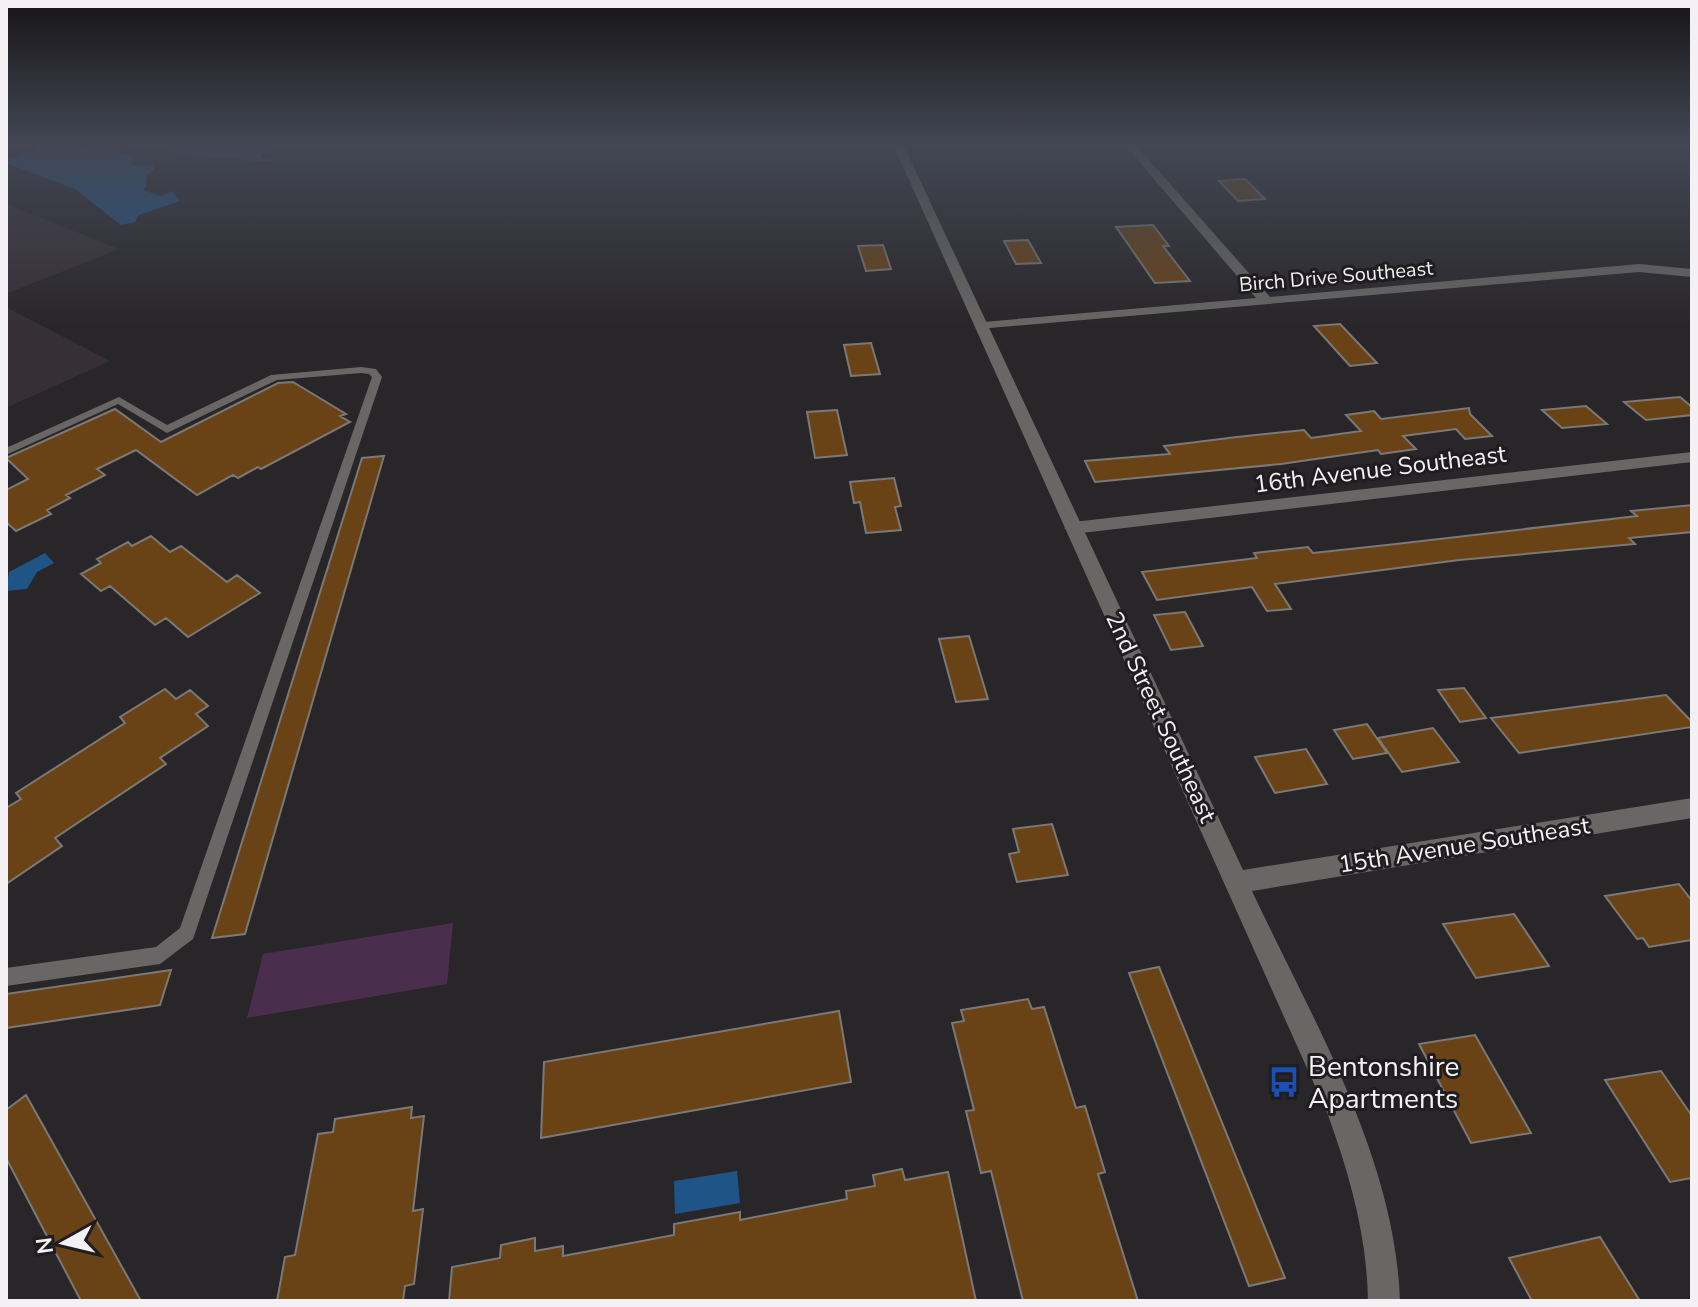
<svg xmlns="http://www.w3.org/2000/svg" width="1698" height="1307" viewBox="0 0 1698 1307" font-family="'Nunito Sans',sans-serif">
	<rect width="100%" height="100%" fill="#292629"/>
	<!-- built -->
	<path fill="#362f36" d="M 6,204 L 119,249 L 6,294 Z
		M 6,307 L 110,361 L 6,408 Z"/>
	<!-- green -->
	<path fill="#4b2e4e" d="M 453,923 L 447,984 L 247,1018 L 263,954 Z"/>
	<!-- water -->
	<path fill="#1f5586" d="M 38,144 C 53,144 70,148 84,148 C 98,148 108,141 122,150 L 115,153 L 135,156 L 131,166 L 152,165 L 155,169 L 147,175 L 146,187 L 143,190 L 161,196 L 171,191 L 180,201 L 139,215 L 135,222 L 121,225 L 75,189 L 6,163 L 6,160 L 33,151 Z
		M 164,144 L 275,144 L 261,155 L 261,157 L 274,160 L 266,162 L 171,153 L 160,146 Z
		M 45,553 L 54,563 L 37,572 L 27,589 L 6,591 L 9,572 Z
		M 737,1171 L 740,1203 L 675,1214 L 674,1181 Z"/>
	<!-- building -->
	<path fill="#694316" stroke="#7b7875" stroke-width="2" d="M 1245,179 L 1265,199 L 1238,201 L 1219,181 Z
		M 1153,225 L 1169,246 L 1163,246 L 1190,281 L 1155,283 L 1116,227 Z
		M 1028,240 L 1041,263 L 1016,264 L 1004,241 Z
		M 883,245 L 891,269 L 866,271 L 858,246 Z
		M 1340,324 L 1377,363 L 1350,366 L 1314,326 Z
		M 871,343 L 880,374 L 851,376 L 844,345 Z
		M 293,382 L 346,414 L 340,416 L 350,422 L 261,469 L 258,467 L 238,478 L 233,475 L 197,495 L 136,450 L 97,469 L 105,475 L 66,495 L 70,498 L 47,510 L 51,514 L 16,531 L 6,522 L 6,490 L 28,479 L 6,458 L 115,409 L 161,442 L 278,383 Z
		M 1680,397 L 1692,407 L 1692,415 L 1646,420 L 1624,402 Z
		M 1586,406 L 1607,424 L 1562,428 L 1542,410 Z
		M 1469,408 L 1470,414 L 1492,436 L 1465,439 L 1456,429 L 1403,436 L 1416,449 L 1381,454 L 1378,450 L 1281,464 L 1095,482 L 1085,461 L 1170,454 L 1164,446 L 1237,437 L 1304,430 L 1311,438 L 1361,431 L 1346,415 L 1374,411 L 1381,419 Z
		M 837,410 L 847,455 L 815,458 L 807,412 Z
		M 384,456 L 245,934 L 212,938 L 362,458 Z
		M 894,478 L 901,506 L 895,507 L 901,530 L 866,533 L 860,502 L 854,503 L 850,482 Z
		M 1692,505 L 1692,532 L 1629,538 L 1635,544 L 1459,560 L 1275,584 L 1291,609 L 1267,611 L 1252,587 L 1157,600 L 1142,572 L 1257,558 L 1254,553 L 1308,547 L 1313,553 L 1396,544 L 1637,516 L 1631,511 Z
		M 151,536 L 170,552 L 181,546 L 227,582 L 237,575 L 260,593 L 188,637 L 166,618 L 155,625 L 110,586 L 101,591 L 81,574 L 101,563 L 97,559 L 128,542 L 132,546 Z
		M 1185,612 L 1203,646 L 1171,650 L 1154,615 Z
		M 969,636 L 988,699 L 956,702 L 939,639 Z
		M 1464,688 L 1486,718 L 1460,722 L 1438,690 Z
		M 165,689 L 176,699 L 190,690 L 208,706 L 196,714 L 208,726 L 160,758 L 166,764 L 55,838 L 62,846 L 6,884 L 6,808 L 21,799 L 16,793 L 125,723 L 120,717 Z
		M 1666,695 L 1692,722 L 1692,727 L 1519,753 L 1491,718 Z
		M 1367,724 L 1387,753 L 1353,759 L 1334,730 Z
		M 1433,728 L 1459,762 L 1402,772 L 1378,738 Z
		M 1306,749 L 1327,784 L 1275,793 L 1255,757 Z
		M 1052,824 L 1068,875 L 1017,882 L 1009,854 L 1019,852 L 1013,829 Z
		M 1679,884 L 1692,901 L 1692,940 L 1649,947 L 1643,938 L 1637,939 L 1605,896 Z
		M 1514,914 L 1549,966 L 1476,978 L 1443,924 Z
		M 1159,967 L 1285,1278 L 1249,1286 L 1129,973 Z
		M 171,970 L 160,1005 L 6,1028 L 6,994 Z
		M 1028,999 L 1032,1009 L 1044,1007 L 1076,1108 L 1085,1106 L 1105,1172 L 1098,1174 L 1138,1301 L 1023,1301 L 991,1171 L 981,1173 L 966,1111 L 974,1110 L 952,1023 L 964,1021 L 961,1010 Z
		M 839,1011 L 851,1082 L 541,1138 L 544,1062 Z
		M 1475,1035 L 1531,1133 L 1471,1143 L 1419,1044 Z
		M 1661,1071 L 1692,1116 L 1692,1178 L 1670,1182 L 1605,1080 Z
		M 26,1095 L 141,1301 L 81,1301 L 6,1158 L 6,1110 Z
		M 412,1107 L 411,1118 L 424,1116 L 413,1211 L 423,1209 L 414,1284 L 405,1286 L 403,1301 L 277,1301 L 285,1257 L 295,1255 L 318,1134 L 333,1132 L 335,1119 Z
		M 902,1169 L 905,1180 L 948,1172 L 976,1301 L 449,1301 L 452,1267 L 500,1258 L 501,1245 L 535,1238 L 535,1251 L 563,1246 L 563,1256 L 674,1235 L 674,1224 L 740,1212 L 740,1220 L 847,1199 L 846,1191 L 875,1186 L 873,1175 Z
		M 1600,1237 L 1640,1301 L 1532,1301 L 1509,1258 Z"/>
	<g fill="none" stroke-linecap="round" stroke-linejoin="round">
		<!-- service -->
		<path fill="#686765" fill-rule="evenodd" d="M 361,367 L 376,369 L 382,377 L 193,939 L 160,964 L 6,986 L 6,968 L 156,947 L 180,928 L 372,377 L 369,374 L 361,373 L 277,380 L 167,433 L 118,404 L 6,455 L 6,448 L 119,397 L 167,425 L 271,375 Z"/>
		<!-- minor -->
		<path fill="#686765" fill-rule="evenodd" d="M 1124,144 L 1135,144 L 1270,297 L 1639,264 L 1692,269 L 1692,277 L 1639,272 L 978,329 L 976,326 L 983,322 L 1256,298 Z
			M 1692,452 L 1692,462 L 1073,534 L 1064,528 L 1073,522 Z"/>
		<!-- tertiary -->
		<path fill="#686765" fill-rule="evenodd" d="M 893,144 L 903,144 L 1243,870 L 1692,798 L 1692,818 L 1252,891 C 1312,1019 1395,1156 1400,1301 L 1368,1301 C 1367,1236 1350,1176 1328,1115 Z"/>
	</g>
	<!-- sky -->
	<linearGradient id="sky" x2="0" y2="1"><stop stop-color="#171517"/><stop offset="0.44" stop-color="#434754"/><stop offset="1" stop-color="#434754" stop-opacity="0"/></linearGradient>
	<rect width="1698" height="327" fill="url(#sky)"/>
	<!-- icons -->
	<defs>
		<symbol id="bus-bare" viewBox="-9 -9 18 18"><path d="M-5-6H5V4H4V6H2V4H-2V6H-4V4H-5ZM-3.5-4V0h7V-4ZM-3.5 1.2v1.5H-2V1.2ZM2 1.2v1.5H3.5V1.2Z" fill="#1a4fb4" stroke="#1f1d1f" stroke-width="2.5" paint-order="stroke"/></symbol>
	</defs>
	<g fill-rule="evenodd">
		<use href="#bus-bare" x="1262" y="1060" width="44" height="44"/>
	</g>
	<g text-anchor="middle" stroke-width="6" stroke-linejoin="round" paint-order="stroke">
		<!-- far-street labels -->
		<g font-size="20" fill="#f3f1f3" stroke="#1f1d1f">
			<text transform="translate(1336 276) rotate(-5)" y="7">Birch Drive Southeast</text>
		</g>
		<!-- street labels -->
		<g font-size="24" fill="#f3f1f3" stroke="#1f1d1f">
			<text transform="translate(1380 469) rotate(-7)" y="8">16th Avenue Southeast</text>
			<text transform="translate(1161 717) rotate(65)" y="8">2nd Street Southeast</text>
			<text transform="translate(1464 845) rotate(-9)" y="8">15th Avenue Southeast</text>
		</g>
		<!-- near-poi labels -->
		<g font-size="28" fill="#f3f1f3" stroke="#1f1d1f" text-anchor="start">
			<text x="1308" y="1076">Bentonshire<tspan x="1308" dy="32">Apartments</tspan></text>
		</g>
	</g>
	<!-- border -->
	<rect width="1698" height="1307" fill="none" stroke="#f3f1f3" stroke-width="16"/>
	<!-- north arrow -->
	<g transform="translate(64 1243) rotate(262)" stroke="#1f1d1f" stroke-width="6" paint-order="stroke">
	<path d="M0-6L14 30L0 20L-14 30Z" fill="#f3f1f3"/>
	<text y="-12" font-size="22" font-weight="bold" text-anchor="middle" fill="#f3f1f3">N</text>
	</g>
</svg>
